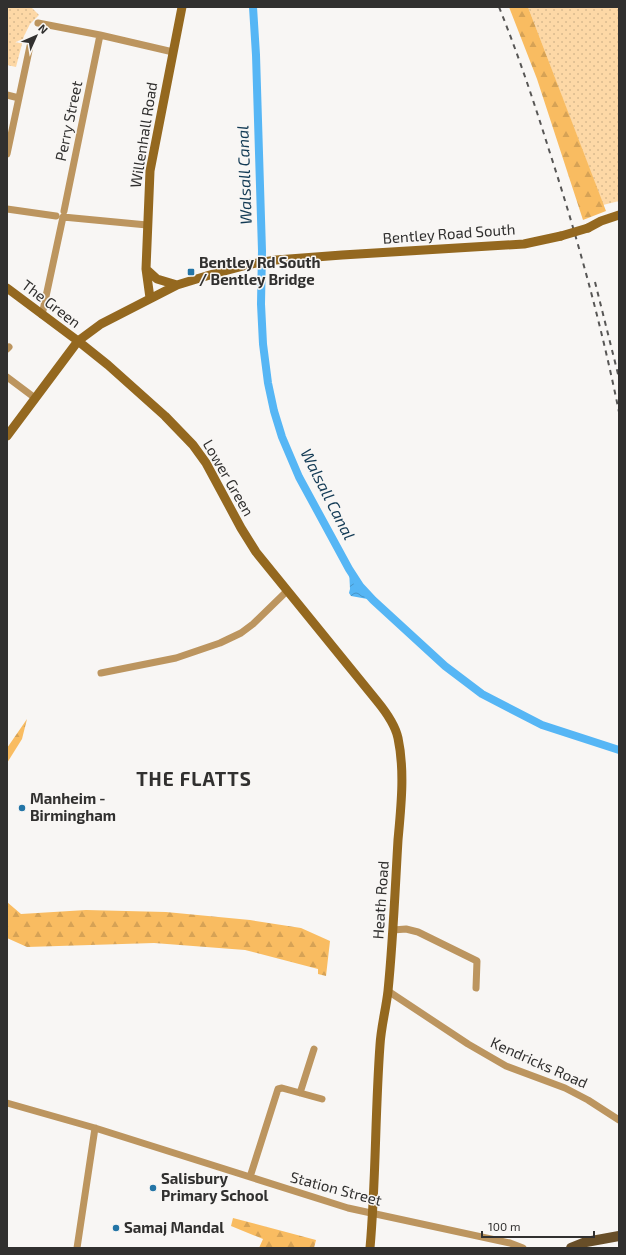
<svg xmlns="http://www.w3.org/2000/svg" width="626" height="1255" viewBox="0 0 626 1255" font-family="'Exo 2',sans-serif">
	<defs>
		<pattern id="grass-dots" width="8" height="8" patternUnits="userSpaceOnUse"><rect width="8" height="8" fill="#fdd8a6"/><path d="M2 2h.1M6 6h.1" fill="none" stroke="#d9ba8f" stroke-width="1.8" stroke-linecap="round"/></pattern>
		<pattern id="forest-firs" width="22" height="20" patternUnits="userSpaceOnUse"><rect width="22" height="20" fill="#f9bc61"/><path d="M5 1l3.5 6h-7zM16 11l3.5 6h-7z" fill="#d6a255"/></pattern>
		<pattern id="water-waves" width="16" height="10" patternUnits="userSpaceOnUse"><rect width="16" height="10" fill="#56b6f5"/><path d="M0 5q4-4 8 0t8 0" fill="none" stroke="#4894c7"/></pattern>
	</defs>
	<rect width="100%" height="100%" fill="#f8f6f4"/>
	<!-- grass -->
	<path fill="url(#grass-dots)" d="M 7,7 L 31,7 L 39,15 L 30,24 L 24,36 L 16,67 L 7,65 Z
		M 528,7 L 619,7 L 619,201 L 603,205 Z"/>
	<!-- forest -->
	<path fill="url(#forest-firs)" d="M 509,7 L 528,7 L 606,211 L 583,220 L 537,79 Z
		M 27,719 L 22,739 L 7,763 L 7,748 Z
		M 7,902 L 21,914 L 86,910 L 166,912 L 250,920 L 301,928 L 330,941 L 326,976 L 318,974 L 318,969 L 245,950 L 154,943 L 27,947 L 7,938 Z
		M 233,1218 L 316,1240 L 314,1248 L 259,1248 L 263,1239 L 231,1226 Z"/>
	<!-- water -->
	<path fill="url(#water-waves)" d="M 349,569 L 360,586 L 373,600 L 351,596 L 349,593 L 350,589 Z"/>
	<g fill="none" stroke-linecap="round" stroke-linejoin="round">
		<!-- canal -->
		<path stroke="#56b6f5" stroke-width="8" d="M 253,7 L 256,55 L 262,251 L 261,304 L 263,344 L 268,383 L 274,411 L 282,437 L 299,477 L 349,569 L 360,586 L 373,600 L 445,666 L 482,694 L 542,725 L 619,750"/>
		<!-- street -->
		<path stroke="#bc955f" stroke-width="7" d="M 38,23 L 100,35 L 173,52
			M 7,95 L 19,98
			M 7,154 L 30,46
			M 7,209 L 56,216
			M 64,211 L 100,35
			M 42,315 L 63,217 L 147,225
			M 7,349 L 9,347
			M 7,377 L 35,398
			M 101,673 L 176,658 L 220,643 L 241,633 L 253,624 L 287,591
			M 393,930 L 406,929 L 418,932 L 477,961 L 476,988
			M 388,991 L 468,1044 L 506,1066 L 565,1088 L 588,1100 L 619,1120
			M 300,1093 L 314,1049
			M 7,1103 L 95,1128 L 348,1208 L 510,1243 L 523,1248
			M 250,1177 L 278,1089 L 282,1088 L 322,1099
			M 77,1248 L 95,1128"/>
		<!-- secondary -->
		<path stroke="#94681f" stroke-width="9" d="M 588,228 L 601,221 L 619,215
			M 146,269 L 157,279 L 177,285
			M 7,288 L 78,341 L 108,365 L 165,416 L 193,445 L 206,463 L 241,528 L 256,552 L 377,701 C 386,712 395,724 398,738 C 405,771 401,807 398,840 C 395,891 393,941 388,991 C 386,1009 381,1027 380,1045 C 375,1113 376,1181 370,1248
			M 150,298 L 146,269 L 150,171 L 182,7
			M 7,436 L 78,341 L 101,324 L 177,285 L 213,274 L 251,264 L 276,260 L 342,255 L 524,244 L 561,236"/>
		<!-- primary -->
		<path stroke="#684e28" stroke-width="10" d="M 571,1248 L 586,1242 L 619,1236"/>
		<!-- rail -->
		<path stroke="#575655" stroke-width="2" stroke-dasharray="5 5" stroke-linecap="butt" d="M 499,7 C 518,54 534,102 549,150 C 577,236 601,323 619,412
			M 595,282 L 619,378"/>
		<!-- secondary-bridge -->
		<path stroke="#94681f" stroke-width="9" d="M 561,236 L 588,228"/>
	</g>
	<!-- markers -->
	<g fill="#2475a6" stroke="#f8f6f4" stroke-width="1.5">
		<rect x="187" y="268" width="8" height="8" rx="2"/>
		<circle cx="22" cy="808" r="4"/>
		<circle cx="153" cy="1188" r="4"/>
		<circle cx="116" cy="1228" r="4"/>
	</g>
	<g text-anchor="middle" stroke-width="3" stroke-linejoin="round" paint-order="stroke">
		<!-- street labels -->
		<g font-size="15" fill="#31302f" stroke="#f8f6f4">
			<text transform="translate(69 121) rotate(-78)" y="5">Perry Street</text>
			<text transform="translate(144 135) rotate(-81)" y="5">Willenhall Road</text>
			<text transform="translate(449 234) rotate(-4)" y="5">Bentley Road South</text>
			<text transform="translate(51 304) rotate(37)" y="5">The Green</text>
			<text transform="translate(228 478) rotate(60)" y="5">Lower Green</text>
			<text transform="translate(381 900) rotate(-86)" y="5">Heath Road</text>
			<text transform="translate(539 1063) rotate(24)" y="5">Kendricks Road</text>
			<text transform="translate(336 1189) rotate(15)" y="5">Station Street</text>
		</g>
		<!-- poi labels -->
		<g font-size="15" font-weight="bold" fill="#31302f" stroke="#f8f6f4" text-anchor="start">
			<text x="199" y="268">Bentley Rd South<tspan x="199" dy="17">/ Bentley Bridge</tspan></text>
			<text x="30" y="804">Manheim -<tspan x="30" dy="17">Birmingham</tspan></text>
			<text x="161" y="1184">Salisbury<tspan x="161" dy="17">Primary School</tspan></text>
			<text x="124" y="1233">Samaj Mandal</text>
		</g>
		<!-- water labels -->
		<g font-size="16" font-style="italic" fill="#123a54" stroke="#f8f6f4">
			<text transform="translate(244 175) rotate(-92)" y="6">Walsall Canal</text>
			<text transform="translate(328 494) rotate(63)" y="6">Walsall Canal</text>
		</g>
		<!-- district labels -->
		<g font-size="19" font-weight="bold" letter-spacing="1" fill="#31302f" stroke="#f8f6f4">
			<text x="194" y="786">THE FLATTS</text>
		</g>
	</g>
	<!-- border -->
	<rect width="626" height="1255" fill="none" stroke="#31302f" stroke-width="16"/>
	<!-- north arrow -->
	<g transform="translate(36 36) rotate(45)" stroke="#f8f6f4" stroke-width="3" paint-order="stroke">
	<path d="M0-3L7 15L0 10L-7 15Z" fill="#31302f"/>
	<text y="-6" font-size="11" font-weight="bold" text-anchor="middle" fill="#31302f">N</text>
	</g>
	<!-- scale -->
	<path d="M482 1231v6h112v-6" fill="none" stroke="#31302f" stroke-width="2"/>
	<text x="488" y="1231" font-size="12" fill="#31302f" stroke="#f8f6f4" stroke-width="3" paint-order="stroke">100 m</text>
</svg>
